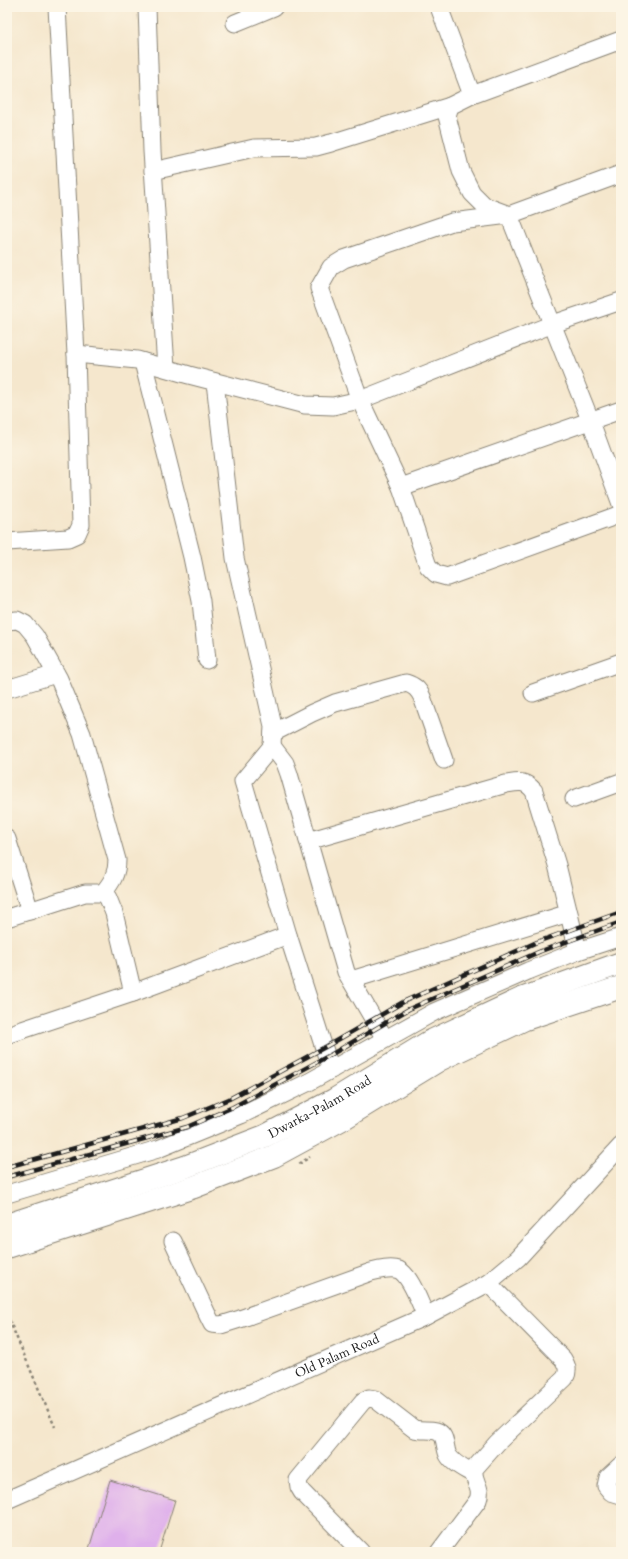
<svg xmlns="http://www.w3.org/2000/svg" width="628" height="1559" viewBox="0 0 628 1559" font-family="Cardo,serif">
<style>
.building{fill:#dfb0eb}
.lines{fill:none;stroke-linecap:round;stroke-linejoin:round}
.minor-casing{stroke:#888274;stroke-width:19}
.major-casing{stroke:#888274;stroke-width:24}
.path{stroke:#888274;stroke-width:2.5;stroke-dasharray:3 3;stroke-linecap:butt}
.minor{stroke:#fff;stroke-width:17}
.major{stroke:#fff;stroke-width:22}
.rail-casing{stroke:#1c1c1c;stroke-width:4.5}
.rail{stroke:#fcf5e5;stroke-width:3;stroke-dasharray:9;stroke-linecap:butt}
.labels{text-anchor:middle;stroke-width:3.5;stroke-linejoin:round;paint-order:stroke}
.street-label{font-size:13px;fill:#1c1c1c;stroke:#fcf5e5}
</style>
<rect width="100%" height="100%" fill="#fcf5e5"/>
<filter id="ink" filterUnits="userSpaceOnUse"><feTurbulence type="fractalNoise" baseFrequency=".025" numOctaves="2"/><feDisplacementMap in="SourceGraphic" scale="8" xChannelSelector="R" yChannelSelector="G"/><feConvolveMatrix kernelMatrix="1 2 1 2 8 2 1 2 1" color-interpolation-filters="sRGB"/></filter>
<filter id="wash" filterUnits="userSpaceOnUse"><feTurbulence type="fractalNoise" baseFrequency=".012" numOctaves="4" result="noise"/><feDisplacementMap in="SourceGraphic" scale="16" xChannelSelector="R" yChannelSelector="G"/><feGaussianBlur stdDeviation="0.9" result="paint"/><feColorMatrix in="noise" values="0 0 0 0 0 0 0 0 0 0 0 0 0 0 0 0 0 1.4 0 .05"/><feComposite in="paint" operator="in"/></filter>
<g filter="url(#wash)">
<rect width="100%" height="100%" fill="#f5e7cd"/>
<g id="blocks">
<!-- building -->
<path class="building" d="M 110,1480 L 175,1500 L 159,1552 L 88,1552 Z"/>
</g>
</g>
<g filter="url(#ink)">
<use href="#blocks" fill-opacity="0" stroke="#888274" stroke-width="1"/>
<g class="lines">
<!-- minor casing -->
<g class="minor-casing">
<g id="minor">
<path d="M 147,7 L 152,151 L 166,368"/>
<path d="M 439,7 L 472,95 L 621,40"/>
<path d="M 235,23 L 274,7"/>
<path d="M 472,95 L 450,106 L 447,116 L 461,171 L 472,193 L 485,206 L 509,215 L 591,422 L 621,504"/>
<path d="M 153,171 L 254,148 L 316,147 L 331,143 L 450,106"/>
<path d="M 621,174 L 509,215 L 452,222 L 344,259 L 331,267 L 319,288 L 360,400 L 401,487 L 428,566 L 436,574 L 447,577 L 621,514"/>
<path d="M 76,354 L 137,360 L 189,375 L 305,405 L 333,406 L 360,400 L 553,324 L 621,301"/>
<path d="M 143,362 L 192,557 L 201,601 L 207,660"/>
<path d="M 215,382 L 235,558 L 273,726 L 272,746 L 243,781 L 288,935 L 331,1070"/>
<path d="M 401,487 L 621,410"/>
<path d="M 7,542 L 68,538 L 77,534 L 81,525 L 76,354 L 57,7"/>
<path d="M 7,621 L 17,620 L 25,624 L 35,636 L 59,679 L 82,734 L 117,860 C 117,874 112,882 103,893"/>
<path d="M 7,689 L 56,674"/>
<path d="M 533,693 L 621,662"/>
<path d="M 273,733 L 312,713 L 335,703 L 406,683 C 415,686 418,689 422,697 L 444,760"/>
<path d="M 272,746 L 285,763 L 289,774 L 346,972 L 385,1039"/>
<path d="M 574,799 L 621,782"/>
<path d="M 7,839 L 30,911"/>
<path d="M 308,841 L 506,784 C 519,782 525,780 534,791 L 557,865 L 578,951"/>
<path d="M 7,918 L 85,893 L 103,893 L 108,898 L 114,913 L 133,993"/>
<path d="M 351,980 L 569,913"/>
<path d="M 7,1035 L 133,993 L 288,935"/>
<path d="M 7,1194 L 158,1149 L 241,1115 L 309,1082 L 434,1012 L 528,971 L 578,951 L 621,937"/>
<path d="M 173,1241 L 208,1316 L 212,1324 L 221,1325 L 240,1319 L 371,1272 C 379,1270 391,1267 399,1270 C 411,1276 420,1304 426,1316"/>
<path d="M 621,1465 L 608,1477 L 606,1486 L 611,1492 L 621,1495"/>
<path id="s1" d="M 7,1500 L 426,1316 L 488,1283 L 518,1258 L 621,1146"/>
<path d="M 361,1552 L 302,1492 L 299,1487 L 298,1480 L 363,1401 L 369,1398 L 375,1399 L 414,1429 C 422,1431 429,1429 436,1431 C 447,1434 444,1447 448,1455 C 453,1464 465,1469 473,1474"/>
<path d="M 439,1552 L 478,1500 C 483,1487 472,1482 474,1469 L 497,1443 L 565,1378 C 569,1370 567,1366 563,1359 L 488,1283"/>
</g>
</g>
<!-- major casing -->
<g class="major-casing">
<g id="major">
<path id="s2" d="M 7,1225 L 185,1167 L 265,1136 L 334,1100 L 429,1042 L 521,999 L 621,963"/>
<path d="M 7,1247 L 194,1187 L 274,1156 L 344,1118 L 439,1060 L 525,1019 L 621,987"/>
</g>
</g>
<!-- path -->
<g class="path">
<path d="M 299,1164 L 310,1157"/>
<path d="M 7,1315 L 55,1427"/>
</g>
<!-- minor -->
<use href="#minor" class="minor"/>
<!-- major -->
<use href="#major" class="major"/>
<!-- rail casing -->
<g class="rail-casing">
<g id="rail">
<path d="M 7,1167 L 183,1118 L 229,1099 L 327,1046 L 405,1001 L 537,942 L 621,912"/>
<path d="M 7,1177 L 187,1127 L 233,1107 L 332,1054 L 409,1009 L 541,951 L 621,922"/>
</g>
</g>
<!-- rail -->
<use href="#rail" class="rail"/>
</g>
</g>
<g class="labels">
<!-- street labels -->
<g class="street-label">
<text dy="5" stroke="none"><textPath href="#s2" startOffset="335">Dwarka-Palam Road</textPath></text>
<text dy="5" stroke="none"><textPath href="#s1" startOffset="360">Old Palam Road</textPath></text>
</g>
</g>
<!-- margin -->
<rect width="628" height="1559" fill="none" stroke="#fcf5e5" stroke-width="24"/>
</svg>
